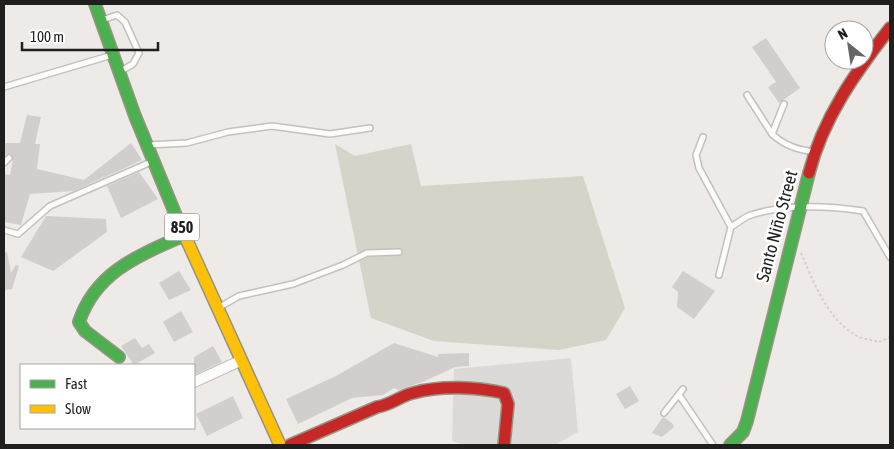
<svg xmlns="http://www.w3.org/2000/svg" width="894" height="449" viewBox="0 0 894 449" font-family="'Asap Condensed',sans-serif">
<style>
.residential{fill:#dcdad9}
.construction{fill:#d6d3c9}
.building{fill:#d2cecd}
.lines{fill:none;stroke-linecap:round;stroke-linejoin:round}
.lane-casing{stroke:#c3c1c0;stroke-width:8}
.street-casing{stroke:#c3c1c0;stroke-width:12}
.fast-casing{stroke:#979580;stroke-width:14}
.slow-casing{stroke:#979580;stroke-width:14}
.jam-casing{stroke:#979580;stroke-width:14}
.path{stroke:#dacbca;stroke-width:2;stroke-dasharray:2.5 2.5;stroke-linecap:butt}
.lane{stroke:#fcfcfb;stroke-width:5}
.street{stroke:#fcfcfb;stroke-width:10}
.fast{stroke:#4caf50;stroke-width:11}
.slow{stroke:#ffc107;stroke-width:11}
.jam{stroke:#c62828;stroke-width:11}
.labels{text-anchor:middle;stroke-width:5;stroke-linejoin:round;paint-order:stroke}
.shield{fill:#fff;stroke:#626262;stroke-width:1}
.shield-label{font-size:16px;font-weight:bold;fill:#1f1f1f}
.street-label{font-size:18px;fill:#1f1f1f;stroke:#fff}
</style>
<rect width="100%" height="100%" fill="#edeae7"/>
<!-- residential -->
<path class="residential" d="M 571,358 L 578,432 L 555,445 L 465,445 L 452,441 L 454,369 Z"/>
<!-- construction -->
<path class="construction" d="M 335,144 L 355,156 L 411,144 L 421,186 L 583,176 L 625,308 L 606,340 L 559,350 L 434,341 L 371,318 Z"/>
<!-- building -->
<g class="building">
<path d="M 766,38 L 800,88 L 779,103 L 768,87 L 776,82 L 752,47 Z"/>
<path d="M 27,115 L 41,117 L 35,144 L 40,144 L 37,169 L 84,180 L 131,143 L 142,160 L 103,178 L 102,175 L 102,178 L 74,191 L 30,194 L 21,225 L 4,222 L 4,174 L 10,175 L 13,159 L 11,154 L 4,155 L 4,143 L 20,143 Z"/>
<path d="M 139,172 L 158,199 L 121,218 L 107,186 Z"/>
<path d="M 46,216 L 106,219 L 107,232 L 53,271 L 21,257 Z"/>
<path d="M 7,252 L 11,273 L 16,265 L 19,266 L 12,289 L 4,290 L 4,253 Z"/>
<path d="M 179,271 L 191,290 L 169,300 L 159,283 Z"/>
<path d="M 683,271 L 715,291 L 694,319 L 677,307 L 678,292 L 672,287 Z"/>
<path d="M 181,311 L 193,332 L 174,342 L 163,322 Z"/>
<path d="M 135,338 L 142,348 L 149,344 L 155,353 L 134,365 L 121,346 Z"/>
<path d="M 394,343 L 438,357 L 438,354 L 469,353 L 469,366 L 455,367 L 425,381 L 399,390 L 394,388 L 383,395 L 352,398 L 298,424 L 286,399 L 336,376 Z"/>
<path d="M 213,346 L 222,362 L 194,375 L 194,365 L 191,365 L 194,364 L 194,357 Z"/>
<path d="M 630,386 L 639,401 L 625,409 L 616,394 Z"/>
<path d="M 233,396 L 243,418 L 207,436 L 196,414 Z"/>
<path d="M 663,417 L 672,423 L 674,427 L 662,437 L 652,433 Z"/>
</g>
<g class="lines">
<!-- lane casing -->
<g class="lane-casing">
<g id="lane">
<path d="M 102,20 L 117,15 L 125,22 L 139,53 L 133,64 L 121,71"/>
<path d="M 4,87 L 112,55"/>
<path d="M 747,95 L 772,134"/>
<path d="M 784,104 L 772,134 C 785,146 798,150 816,152"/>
<path d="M 703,137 L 696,155 L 699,168 L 731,227"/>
<path d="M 148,145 L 187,143 L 228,132 L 272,126 L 330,134 L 370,128"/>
<path d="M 4,163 L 9,158"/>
<path d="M 4,230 L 18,234 L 50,206 L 151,162"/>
<path d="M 719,275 L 731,227 C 738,223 744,217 751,215 C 785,204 829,206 863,211 L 890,257"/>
<path d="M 218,308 L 239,296 L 293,284 L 343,265 L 367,253 L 399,252"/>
<path d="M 679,395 L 713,445"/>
<path d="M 664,413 L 683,389"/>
</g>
</g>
<!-- street casing -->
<g class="street-casing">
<path id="street" d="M 194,382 L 240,361"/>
</g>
<!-- fast casing -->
<g class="fast-casing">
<g id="fast">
<path d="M 95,4 L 135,116 L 179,223"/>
<path d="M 119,357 L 85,331 L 79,322 C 96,271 140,255 185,235"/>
<path d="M 730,445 L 743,432 L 747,421 L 809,173"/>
</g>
</g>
<!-- slow casing -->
<g class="slow-casing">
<path id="slow" d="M 179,223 L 280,445"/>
</g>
<!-- jam casing -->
<g class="jam-casing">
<g id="jam">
<path d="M 809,173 C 823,118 855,73 890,28"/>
<path d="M 290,445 L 377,407 C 391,405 400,396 413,393 C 441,385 477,387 504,393 L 508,404 L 504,445"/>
</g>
</g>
<!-- path -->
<path class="path" d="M 801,253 C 814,283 827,319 857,336 C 863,339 872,340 879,342 L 890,337"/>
<!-- lane -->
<use href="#lane" class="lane"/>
<!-- street -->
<use href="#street" class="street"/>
<!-- fast -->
<use href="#fast" class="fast"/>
<!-- slow -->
<use href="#slow" class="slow"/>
<!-- jam -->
<use href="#jam" class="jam"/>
</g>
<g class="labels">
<!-- shield labels -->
<rect class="shield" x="164.5" y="213.5" width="35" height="27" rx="4"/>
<g class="shield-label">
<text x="182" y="233">850</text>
</g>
<!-- street labels -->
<g class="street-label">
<text transform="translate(777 226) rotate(-75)" y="6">Santo Niño Street</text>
</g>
</g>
<!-- border -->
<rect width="894" height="449" fill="none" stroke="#1f1f1f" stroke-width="10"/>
<!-- legend -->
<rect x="20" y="364" width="175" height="65" fill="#ffffff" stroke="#a5a5a5"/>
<rect x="30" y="380" width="25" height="8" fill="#4caf50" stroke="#a5a5a5"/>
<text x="65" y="389" font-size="15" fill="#1f1f1f">Fast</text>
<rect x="30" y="405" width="25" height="8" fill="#ffc107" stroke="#a5a5a5"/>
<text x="65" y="414" font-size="15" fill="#1f1f1f">Slow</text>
<!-- north arrow -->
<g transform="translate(849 45) rotate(330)"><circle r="24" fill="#ffffff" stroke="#a5a5a5"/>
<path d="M0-4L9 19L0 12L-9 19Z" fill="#676665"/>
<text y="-8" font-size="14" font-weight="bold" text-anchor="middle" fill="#1f1f1f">N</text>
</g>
<!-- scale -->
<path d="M22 42v8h136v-8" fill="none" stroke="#1f1f1f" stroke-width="2.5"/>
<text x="30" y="42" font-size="15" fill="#1f1f1f" stroke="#ffffff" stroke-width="4" paint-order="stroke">100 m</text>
</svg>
